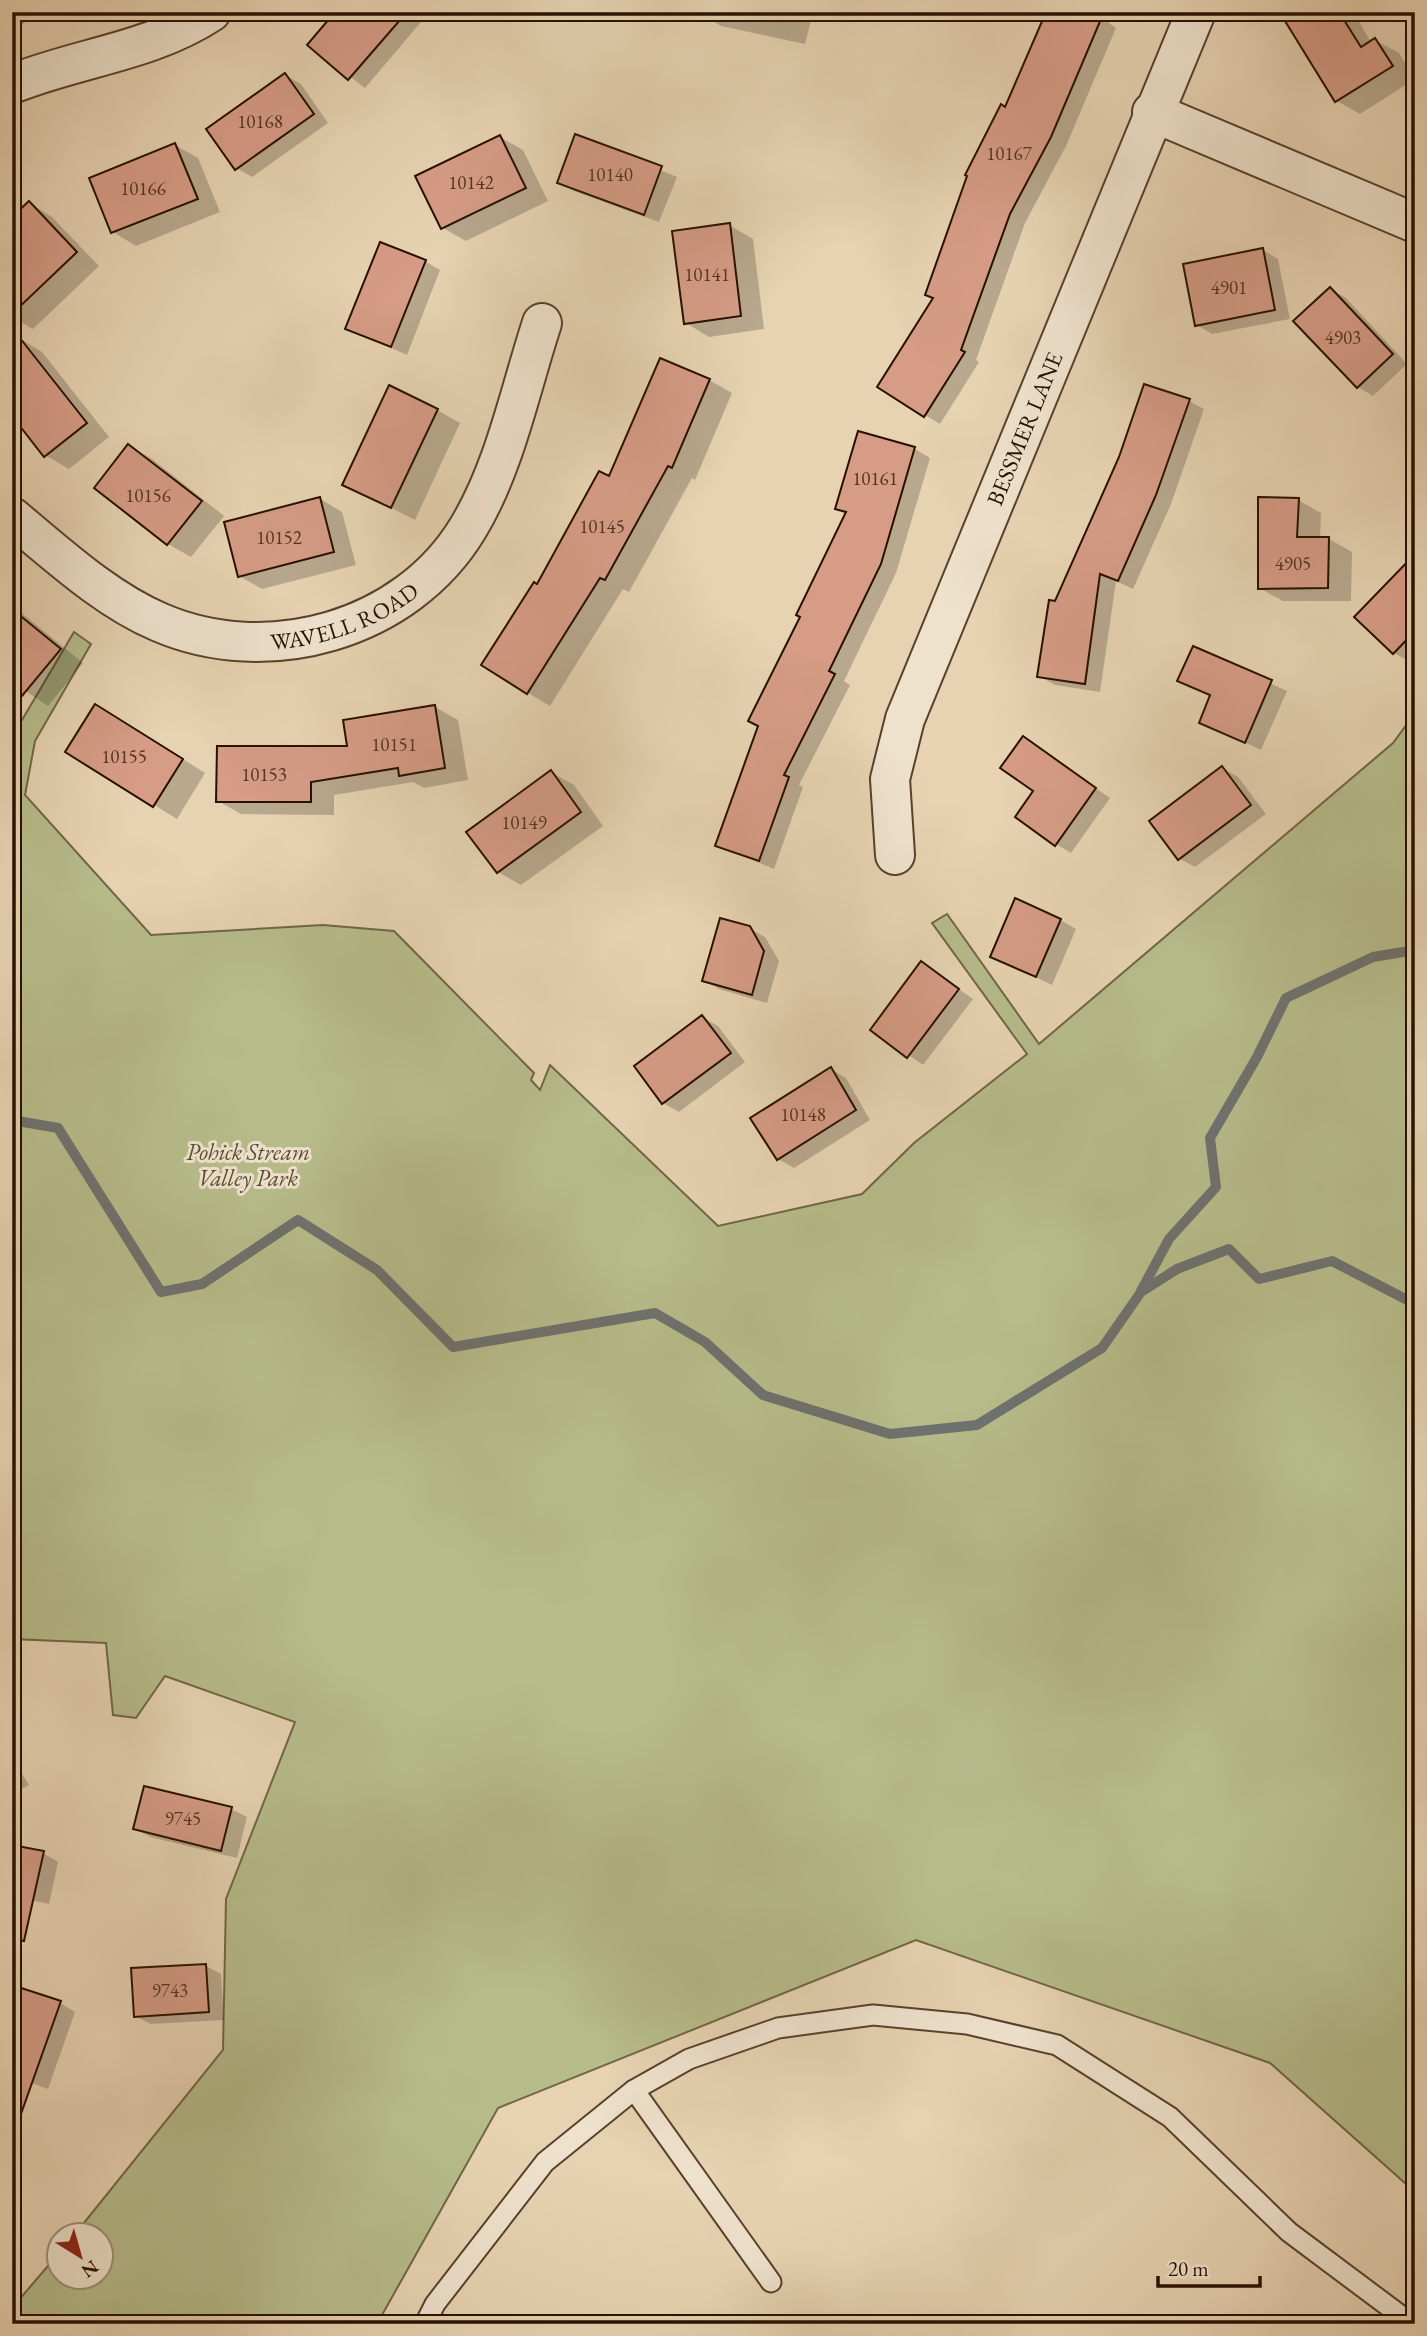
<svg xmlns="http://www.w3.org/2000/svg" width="1427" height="2336" viewBox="0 0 1427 2336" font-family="'EB Garamond',serif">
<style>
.green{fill:#b7bc8b;stroke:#706646;stroke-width:2}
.shadow{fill:#0003}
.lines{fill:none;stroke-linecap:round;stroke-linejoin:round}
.stream{stroke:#6e726f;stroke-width:10}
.building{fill:#d69c86;stroke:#281000;stroke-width:2}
.lane-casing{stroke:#58412c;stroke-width:23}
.street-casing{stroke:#58412c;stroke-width:42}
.lane{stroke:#efe2cd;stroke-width:19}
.street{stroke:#efe2cd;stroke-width:38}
.labels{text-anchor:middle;stroke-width:6;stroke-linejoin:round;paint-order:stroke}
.number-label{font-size:19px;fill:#543322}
.street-label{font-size:23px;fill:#281000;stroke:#efe2cd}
.park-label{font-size:23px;font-style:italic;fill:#5a4c31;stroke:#efe2cd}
</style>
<rect width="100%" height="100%" fill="#e7d3b2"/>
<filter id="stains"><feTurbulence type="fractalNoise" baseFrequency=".00286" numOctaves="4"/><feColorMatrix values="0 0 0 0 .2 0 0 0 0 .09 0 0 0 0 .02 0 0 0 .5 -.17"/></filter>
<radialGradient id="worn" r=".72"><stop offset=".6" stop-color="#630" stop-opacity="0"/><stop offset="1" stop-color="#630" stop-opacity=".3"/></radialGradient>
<!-- green -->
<path class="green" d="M 74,632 L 91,644 L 35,741 L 25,795 L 151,935 L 323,925 L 394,931 L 534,1073 L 531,1080 L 540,1090 L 550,1065 L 718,1226 L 862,1194 L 914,1143 L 1027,1054 L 932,923 L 947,914 L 1039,1044 L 1393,743 L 1415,713 L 1415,2192 L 1270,2063 L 916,1940 L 498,2108 L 377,2324 L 12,2324 L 12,2308 L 59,2253 L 60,2276 L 102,2276 L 102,2234 L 75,2234 L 223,2050 L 226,1899 L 295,1722 L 165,1676 L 136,1718 L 113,1715 L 106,1643 L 12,1639 L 12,726 L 22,720 Z"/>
<!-- shadow -->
<g class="shadow">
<path d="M 12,12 L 37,12 L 15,31 L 12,29 Z"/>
<path d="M 337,12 L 410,12 L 421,22 L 365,88 L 309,45 Z"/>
<path d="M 707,12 L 813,12 L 805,44 L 721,26 L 706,17 Z"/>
<path d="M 1048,12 L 1116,12 L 1109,23 L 1116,28 L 1066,146 L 1025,223 L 976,360 L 979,362 L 940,424 L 925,415 L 935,299 L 1006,109 Z"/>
<path d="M 1303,12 L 1353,12 L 1371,42 L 1375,40 L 1399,53 L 1415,79 L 1360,114 L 1337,101 Z"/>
<path d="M 285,75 L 301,84 L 328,123 L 252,177 L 236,168 Z"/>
<path d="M 576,136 L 677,177 L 659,222 L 574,191 L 559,182 Z"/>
<path d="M 500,137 L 523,150 L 548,201 L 466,241 L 443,228 Z"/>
<path d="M 175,145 L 198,158 L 220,212 L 136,246 L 113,232 Z"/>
<path d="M 29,203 L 52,217 L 99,266 L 33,329 L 12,317 L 12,220 Z"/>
<path d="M 729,225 L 753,239 L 764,329 L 709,337 L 686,323 Z"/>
<path d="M 1263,250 L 1278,259 L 1290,319 L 1212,334 L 1197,325 Z"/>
<path d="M 425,261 L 440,270 L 407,355 L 347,328 Z"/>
<path d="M 1330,289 L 1346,298 L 1407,364 L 1373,396 L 1358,387 Z"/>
<path d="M 19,338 L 42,352 L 109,437 L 69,469 L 45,455 Z"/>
<path d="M 709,380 L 732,393 L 695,480 L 692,478 L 629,592 L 623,589 L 550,706 L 528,693 L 538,586 L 610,479 Z"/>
<path d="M 1189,401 L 1204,409 L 1171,504 L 1133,589 L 1116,581 L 1100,692 L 1055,685 L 1039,676 Z"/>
<path d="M 437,410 L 460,423 L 415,520 L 344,484 Z"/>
<path d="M 860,433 L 915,449 L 930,458 L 896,573 L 844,681 L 850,685 L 799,785 L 803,787 L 774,869 L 717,845 L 802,617 L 847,513 L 838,508 Z"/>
<path d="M 129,446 L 152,459 L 224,516 L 191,557 L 168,544 L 96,488 Z"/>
<path d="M 319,498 L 342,512 L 356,565 L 262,589 L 239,576 Z"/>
<path d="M 1298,500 L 1321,513 L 1320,539 L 1329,539 L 1352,552 L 1351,601 L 1283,601 L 1259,588 Z"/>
<path d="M 1415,577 L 1415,655 L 1409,661 L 1394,653 Z"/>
<path d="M 12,605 L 83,663 L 48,706 L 12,682 Z"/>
<path d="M 1194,648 L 1287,691 L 1261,750 L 1201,722 L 1212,697 L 1180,681 Z"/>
<path d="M 435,707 L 458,720 L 468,780 L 424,788 L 413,782 L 334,795 L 334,815 L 241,814 L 218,801 L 349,748 Z"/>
<path d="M 119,719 L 205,773 L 177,819 L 68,752 Z"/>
<path d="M 1023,738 L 1110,798 L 1071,853 L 1056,844 Z"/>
<path d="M 1222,768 L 1238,777 L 1266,814 L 1195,867 L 1180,859 Z"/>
<path d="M 551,772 L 574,785 L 603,826 L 521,885 L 498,872 Z"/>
<path d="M 1060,920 L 1076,929 L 1052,985 L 992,956 Z"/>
<path d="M 749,928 L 765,937 L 779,961 L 767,1003 L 719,989 L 704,980 Z"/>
<path d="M 922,963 L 973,999 L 923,1065 L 872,1030 Z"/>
<path d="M 702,1017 L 718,1026 L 745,1062 L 679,1112 L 663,1103 Z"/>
<path d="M 831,1069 L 846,1078 L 870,1120 L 794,1168 L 778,1159 Z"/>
<path d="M 12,1758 L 29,1785 L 12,1795 Z"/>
<path d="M 231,1809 L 247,1817 L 237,1858 L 150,1837 L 135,1828 Z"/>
<path d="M 43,1853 L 58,1862 L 49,1904 L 12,1896 Z"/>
<path d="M 206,1966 L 221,1974 L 224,2020 L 151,2024 L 135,2016 Z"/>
<path d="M 60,2003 L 75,2012 L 48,2089 L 12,2076 Z"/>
</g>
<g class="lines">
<!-- stream -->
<g class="stream">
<path d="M 12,1120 L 58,1128 L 161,1292 L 202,1284 L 298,1220 L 377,1270 L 453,1347 L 655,1313 L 705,1342 L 763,1395 L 890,1434 L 977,1425 L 1102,1348 L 1141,1292 L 1177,1269 L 1229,1249 L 1259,1279 L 1332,1261 L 1415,1304"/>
<path d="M 1141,1291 L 1169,1239 L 1216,1187 L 1210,1138 L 1257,1057 L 1286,998 L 1373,957 L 1415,950"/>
</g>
</g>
<!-- building -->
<g class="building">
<path d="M 335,12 L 407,12 L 348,80 L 307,45 Z"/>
<path d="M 1046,12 L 1104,12 L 1051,137 L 1010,214 L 961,350 L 965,352 L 924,417 L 877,387 L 933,298 L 925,295 L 967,176 L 965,175 L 1001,104 L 1005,107 Z"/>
<path d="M 1299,12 L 1339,12 L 1361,47 L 1375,38 L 1393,66 L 1335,102 L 1285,21 Z"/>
<path d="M 285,73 L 314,114 L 235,170 L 206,129 Z"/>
<path d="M 575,134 L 662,166 L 644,215 L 557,183 Z"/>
<path d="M 500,135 L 526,188 L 441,229 L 415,176 Z"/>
<path d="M 175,143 L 198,199 L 111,233 L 89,178 Z"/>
<path d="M 29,201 L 77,252 L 12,314 L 12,217 Z"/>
<path d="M 730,223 L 741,316 L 684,324 L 672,231 Z"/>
<path d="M 380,242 L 426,260 L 391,347 L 345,329 Z"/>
<path d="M 1263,248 L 1275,310 L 1195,326 L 1183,264 Z"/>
<path d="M 1330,287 L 1393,354 L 1357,388 L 1293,321 Z"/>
<path d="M 12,328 L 87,423 L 44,457 L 12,416 Z"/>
<path d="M 660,358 L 710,379 L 672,468 L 668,466 L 605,580 L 600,578 L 527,694 L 481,665 L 534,582 L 537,584 L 599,471 L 609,476 Z"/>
<path d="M 1144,384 L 1190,399 L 1156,495 L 1118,581 L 1100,574 L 1085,684 L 1037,677 L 1049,600 L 1055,601 L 1119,457 Z"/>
<path d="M 389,385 L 438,409 L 391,508 L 342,485 Z"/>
<path d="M 858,431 L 915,447 L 881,564 L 829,671 L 835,674 L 784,775 L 789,777 L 759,861 L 715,846 L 758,726 L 748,721 L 800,617 L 796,615 L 846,512 L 835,509 Z"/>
<path d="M 128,444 L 202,501 L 167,545 L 94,488 Z"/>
<path d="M 320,497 L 334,552 L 238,577 L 224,522 Z"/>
<path d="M 1258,497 L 1299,498 L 1297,537 L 1329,537 L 1328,588 L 1258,589 Z"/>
<path d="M 1415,554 L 1415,631 L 1393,654 L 1354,617 Z"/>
<path d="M 12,609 L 61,649 L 12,708 Z"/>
<path d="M 1193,646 L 1272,680 L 1245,743 L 1199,723 L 1210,695 L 1177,681 Z"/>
<path d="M 95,704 L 183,759 L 153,807 L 65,752 Z"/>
<path d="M 435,705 L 445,768 L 399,776 L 398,768 L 311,782 L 311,802 L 216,802 L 217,746 L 347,746 L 343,720 Z"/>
<path d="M 1023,736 L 1096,788 L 1055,846 L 1015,817 L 1033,791 L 1000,768 Z"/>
<path d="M 1222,766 L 1251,805 L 1178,860 L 1149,821 Z"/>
<path d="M 551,770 L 581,812 L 497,873 L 466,832 Z"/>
<path d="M 1015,898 L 1061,919 L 1036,977 L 990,957 Z"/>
<path d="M 720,918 L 750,926 L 764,951 L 752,995 L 702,981 Z"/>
<path d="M 921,961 L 959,989 L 907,1058 L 870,1030 Z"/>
<path d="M 702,1015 L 731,1053 L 662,1104 L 634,1066 Z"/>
<path d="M 831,1067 L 856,1110 L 777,1160 L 750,1118 Z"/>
<path d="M 144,1786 L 232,1807 L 221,1851 L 133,1829 Z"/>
<path d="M 12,1845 L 44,1851 L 24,1941 L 12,1939 Z"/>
<path d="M 206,1964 L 209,2012 L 134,2017 L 131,1968 Z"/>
<path d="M 12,1985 L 61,2001 L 16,2128 L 12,2127 Z"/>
</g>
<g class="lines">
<!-- lane casing -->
<g class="lane-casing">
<g id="lane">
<path d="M 634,2090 L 771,2282"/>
<path d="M 425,2324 L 435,2304 L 545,2162 L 634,2090 L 689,2059 L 778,2028 L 873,2015 L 967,2024 L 1057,2045 L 1170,2117 L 1289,2232 L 1412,2324"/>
</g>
</g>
<!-- street casing -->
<g class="street-casing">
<g id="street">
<path d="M 12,84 C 79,57 150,52 211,12"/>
<path d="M 1152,112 L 1415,223"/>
<path id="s1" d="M 12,517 C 57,554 105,599 159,622 C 267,669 406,631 468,528 C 505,467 520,390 542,323"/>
<path id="s2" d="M 895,855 L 890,779 L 905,719 L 1196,12"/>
</g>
</g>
<!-- lane -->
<use href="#lane" class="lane"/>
<!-- street -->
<use href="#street" class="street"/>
</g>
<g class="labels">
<!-- number labels -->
<g class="number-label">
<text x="260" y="128">10168</text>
<text x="1009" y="160">10167</text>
<text x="610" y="181">10140</text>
<text x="471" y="189">10142</text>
<text x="143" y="195">10166</text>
<text x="707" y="281">10141</text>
<text x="1229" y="294">4901</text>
<text x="1343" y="344">4903</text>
<text x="875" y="485">10161</text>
<text x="148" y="502">10156</text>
<text x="602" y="533">10145</text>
<text x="279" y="544">10152</text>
<text x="1293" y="570">4905</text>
<text x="394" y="751">10151</text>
<text x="124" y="763">10155</text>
<text x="264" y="781">10153</text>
<text x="524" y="829">10149</text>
<text x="803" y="1121">10148</text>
<text x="183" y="1825">9745</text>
<text x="170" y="1997">9743</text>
</g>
<!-- street labels -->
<g class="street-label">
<text dy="8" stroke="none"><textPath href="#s2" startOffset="452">BESSMER LANE</textPath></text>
<text dy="8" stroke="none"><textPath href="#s1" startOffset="374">WAVELL ROAD</textPath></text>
</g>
<!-- park labels -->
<g class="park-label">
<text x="248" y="1160">Pohick Stream<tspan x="248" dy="26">Valley Park</tspan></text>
</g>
</g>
<!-- margin -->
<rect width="1427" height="2336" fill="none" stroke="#e7d3b2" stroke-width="42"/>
<rect x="14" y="14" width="1399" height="2308" fill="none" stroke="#281000" stroke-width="3.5"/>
<rect x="21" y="21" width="1385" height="2294" fill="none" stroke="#281000" stroke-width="2"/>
<!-- north arrow -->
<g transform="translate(80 2256) rotate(143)"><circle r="33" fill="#efe2cd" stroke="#9f8e7b" stroke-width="2"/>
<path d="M0-5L12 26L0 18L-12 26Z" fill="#8f2418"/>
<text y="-10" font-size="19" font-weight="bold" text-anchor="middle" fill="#281000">N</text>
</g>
<!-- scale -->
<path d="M1158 2276v10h102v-10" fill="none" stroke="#281000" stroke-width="3.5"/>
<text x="1168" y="2276" font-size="21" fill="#281000" stroke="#efe2cd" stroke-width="5" paint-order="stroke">20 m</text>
<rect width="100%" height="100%" filter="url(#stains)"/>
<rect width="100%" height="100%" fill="url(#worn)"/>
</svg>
